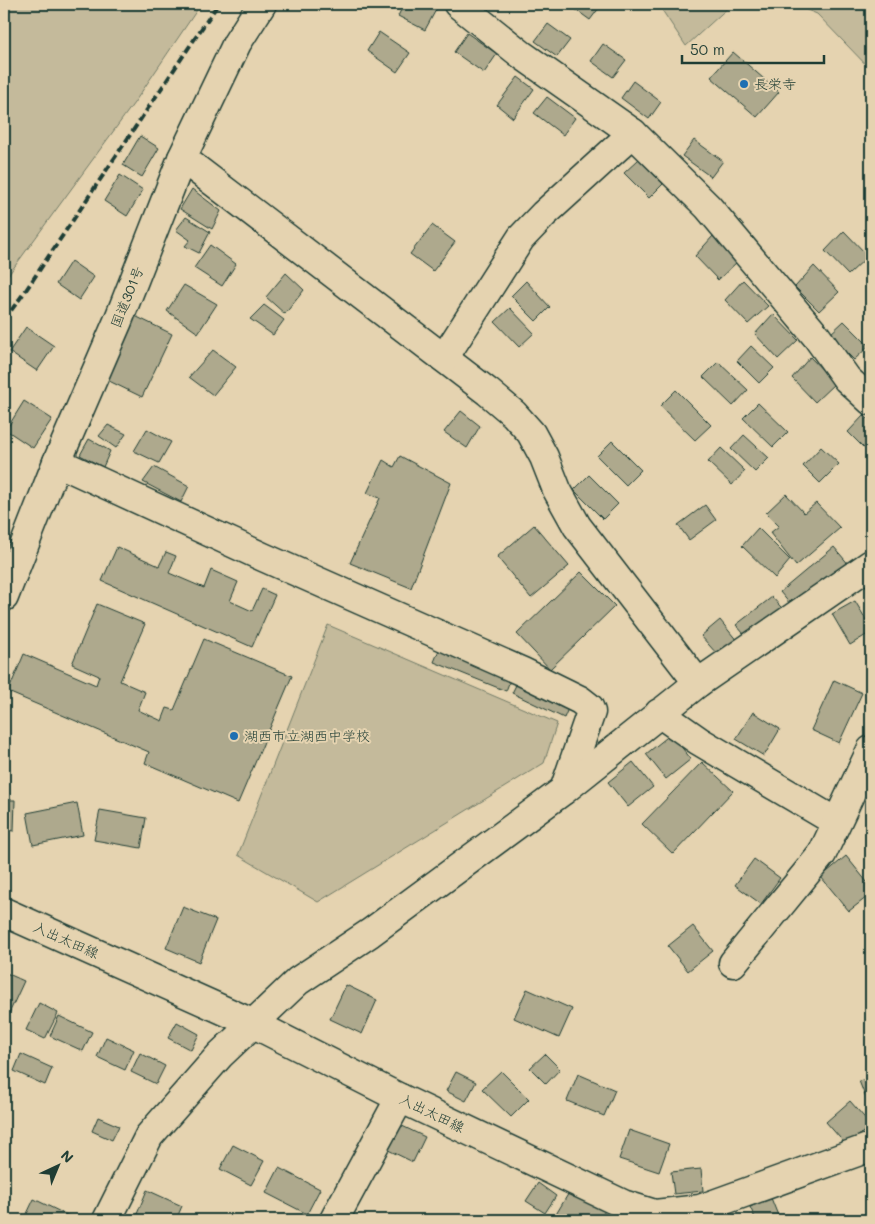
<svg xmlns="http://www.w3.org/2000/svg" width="875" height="1224" viewBox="0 0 875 1224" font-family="Mali,'Klee One',sans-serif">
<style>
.green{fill:#c4ba9b;stroke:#727c68}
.building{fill:#aea98d;stroke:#1f3d34}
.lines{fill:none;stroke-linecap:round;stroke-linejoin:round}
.minor-casing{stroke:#1f3d34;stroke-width:31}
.major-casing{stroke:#1f3d34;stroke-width:31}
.highway-casing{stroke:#1f3d34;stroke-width:31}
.minor{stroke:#e5d3b0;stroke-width:28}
.major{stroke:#e5d3b0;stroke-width:28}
.highway{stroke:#e5d3b0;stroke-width:28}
.rail{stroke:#1f3d34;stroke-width:4;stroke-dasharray:8 4;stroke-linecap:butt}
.poi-dot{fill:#1f6fb2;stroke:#e5d3b0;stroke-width:2}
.labels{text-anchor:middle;stroke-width:4;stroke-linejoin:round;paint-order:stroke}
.poi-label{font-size:14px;fill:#1f3d34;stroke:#e5d3b0;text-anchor:start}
.street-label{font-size:14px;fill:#1f3d34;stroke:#e5d3b0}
</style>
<rect width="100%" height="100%" fill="#e5d3b0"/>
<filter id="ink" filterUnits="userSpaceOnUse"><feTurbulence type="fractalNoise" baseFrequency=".02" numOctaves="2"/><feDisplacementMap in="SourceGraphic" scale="10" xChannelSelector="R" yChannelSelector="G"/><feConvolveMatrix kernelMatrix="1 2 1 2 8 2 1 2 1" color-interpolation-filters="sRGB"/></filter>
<g filter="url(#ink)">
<!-- green -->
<g class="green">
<path d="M 4,4 L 201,4 L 134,103 L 4,281 Z"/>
<path d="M 658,4 L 732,4 L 686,46 Z"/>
<path d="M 792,4 L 871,4 L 871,70 L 817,14 Z"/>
<path d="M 328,625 L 557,723 L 544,763 L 318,902 L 238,855 Z"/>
</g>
<!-- building -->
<g class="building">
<path d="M 404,4 L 429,4 L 437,8 L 425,30 L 398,16 Z"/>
<path d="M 568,4 L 602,4 L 590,20 Z"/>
<path d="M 548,24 L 570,40 L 557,57 L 535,41 Z"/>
<path d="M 379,32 L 410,53 L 397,72 L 367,51 Z"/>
<path d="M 467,33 L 497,54 L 484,73 L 454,52 Z"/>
<path d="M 603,44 L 626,60 L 613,77 L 591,61 Z"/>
<path d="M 733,52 L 779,92 L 757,117 L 711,77 Z"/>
<path d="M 518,77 L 534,89 L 513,118 L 497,105 Z"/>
<path d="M 633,81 L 661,102 L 649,119 L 621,98 Z"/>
<path d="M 547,97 L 575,118 L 563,135 L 534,113 Z"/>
<path d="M 140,136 L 159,148 L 142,177 L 123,165 Z"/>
<path d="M 694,140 L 723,161 L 711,177 L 682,156 Z"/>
<path d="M 639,159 L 663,184 L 649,198 L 624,173 Z"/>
<path d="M 120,175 L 143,190 L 127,216 L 104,201 Z"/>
<path d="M 192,189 L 221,211 L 212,229 L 180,209 Z"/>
<path d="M 186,217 L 210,232 L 199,253 L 185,246 L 190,240 L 176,230 Z"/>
<path d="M 432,225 L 455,242 L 433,271 L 410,254 Z"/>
<path d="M 844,231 L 868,256 L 848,275 L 825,251 Z"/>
<path d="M 713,236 L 738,261 L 718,280 L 695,256 Z"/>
<path d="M 210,245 L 236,264 L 222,286 L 194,268 Z"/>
<path d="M 71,261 L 94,277 L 79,300 L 56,284 Z"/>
<path d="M 814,266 L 839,292 L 819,311 L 795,287 Z"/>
<path d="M 286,273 L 304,290 L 285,314 L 266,297 Z"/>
<path d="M 743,280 L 768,306 L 748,324 L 725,300 Z"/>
<path d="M 526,281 L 550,307 L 536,321 L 511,296 Z"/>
<path d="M 184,285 L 217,304 L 198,333 L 167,311 Z"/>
<path d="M 264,305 L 284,320 L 273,335 L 250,319 Z"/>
<path d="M 510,308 L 534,333 L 519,347 L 495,322 Z"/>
<path d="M 773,314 L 798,340 L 778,359 L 755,334 Z"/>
<path d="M 133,315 L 172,334 L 142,397 L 107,380 Z"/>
<path d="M 844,321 L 869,346 L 854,360 L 829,335 Z"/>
<path d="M 26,327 L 54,346 L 37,371 L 9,352 Z"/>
<path d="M 751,346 L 774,368 L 759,383 L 737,361 Z"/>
<path d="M 213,350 L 236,367 L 213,395 L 189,377 Z"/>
<path d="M 810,357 L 835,383 L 815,402 L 792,378 Z"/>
<path d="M 718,362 L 748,390 L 733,406 L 703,377 Z"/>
<path d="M 871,365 L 871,377 L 866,371 Z"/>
<path d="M 676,390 L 711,425 L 695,440 L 660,406 Z"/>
<path d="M 24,401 L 52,419 L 33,448 L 6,430 Z"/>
<path d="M 758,403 L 788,432 L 773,447 L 743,418 Z"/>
<path d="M 461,411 L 480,426 L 467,448 L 444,432 Z"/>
<path d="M 864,415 L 871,422 L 871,455 L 848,432 Z"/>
<path d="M 108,425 L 126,434 L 116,448 L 99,436 Z"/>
<path d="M 147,429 L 171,442 L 159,463 L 134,451 Z"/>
<path d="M 744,435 L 769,458 L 755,472 L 731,449 Z"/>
<path d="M 89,439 L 110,451 L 103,467 L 80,455 Z"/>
<path d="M 612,441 L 641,470 L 626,485 L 597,456 Z"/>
<path d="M 821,447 L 839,464 L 820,483 L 803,466 Z"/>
<path d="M 721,448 L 745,471 L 732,485 L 708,462 Z"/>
<path d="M 400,456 L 451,483 L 411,588 L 350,563 L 380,498 L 367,493 L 383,460 L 394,467 Z"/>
<path d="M 154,467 L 189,486 L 181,502 L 143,482 Z"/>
<path d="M 589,475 L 618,504 L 603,519 L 574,490 Z"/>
<path d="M 786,494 L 804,513 L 816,503 L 840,528 L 796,566 L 770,533 L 779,526 L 766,513 Z"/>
<path d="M 705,505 L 716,520 L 689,540 L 678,525 Z"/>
<path d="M 534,525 L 569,566 L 531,598 L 497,557 Z"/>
<path d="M 758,528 L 790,560 L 775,578 L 742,546 Z"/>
<path d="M 117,547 L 159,566 L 166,552 L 176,556 L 169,573 L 204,588 L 211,570 L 238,582 L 230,601 L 252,611 L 262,589 L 275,595 L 252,647 L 102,581 Z"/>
<path d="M 834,547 L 850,566 L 796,611 L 780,592 Z"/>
<path d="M 581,572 L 615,606 L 550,669 L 517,634 Z"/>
<path d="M 772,597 L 788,615 L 752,643 L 736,625 Z"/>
<path d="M 855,601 L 871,628 L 871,632 L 850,645 L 832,614 Z"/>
<path d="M 97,604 L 145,624 L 120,681 L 145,692 L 138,710 L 162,721 L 167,708 L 174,710 L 204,639 L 292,676 L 238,803 L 145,763 L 149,752 L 8,692 L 24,654 L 96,685 L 99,676 L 72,664 Z"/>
<path d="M 720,620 L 742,647 L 724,662 L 701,636 Z"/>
<path d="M 441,645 L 512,675 L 506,691 L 434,662 Z"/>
<path d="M 519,679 L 570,704 L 564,718 L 512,693 Z"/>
<path d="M 834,680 L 862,693 L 839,743 L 811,730 Z"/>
<path d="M 753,712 L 780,729 L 764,756 L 736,739 Z"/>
<path d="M 671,734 L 691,759 L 666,779 L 646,754 Z"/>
<path d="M 633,762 L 653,787 L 628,807 L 608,782 Z"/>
<path d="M 702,762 L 733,791 L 673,854 L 642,824 Z"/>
<path d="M 4,800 L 15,800 L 14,831 L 4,830 Z"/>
<path d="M 77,803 L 83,835 L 33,845 L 27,813 Z"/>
<path d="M 100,810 L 146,818 L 141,848 L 94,840 Z"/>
<path d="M 846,856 L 871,887 L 871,894 L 849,911 L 821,877 Z"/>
<path d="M 754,859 L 780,878 L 761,904 L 735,885 Z"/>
<path d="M 183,907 L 216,920 L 199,962 L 166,948 Z"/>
<path d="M 693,926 L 713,951 L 688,971 L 668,946 Z"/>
<path d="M 4,972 L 24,981 L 6,1020 L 4,1019 Z"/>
<path d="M 346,985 L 377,1000 L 362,1034 L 330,1019 Z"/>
<path d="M 527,989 L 572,1009 L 559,1038 L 514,1018 Z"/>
<path d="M 39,1003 L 58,1013 L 45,1039 L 26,1030 Z"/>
<path d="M 59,1016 L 92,1032 L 83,1051 L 50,1036 Z"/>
<path d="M 177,1022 L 199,1034 L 191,1050 L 168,1038 Z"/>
<path d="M 106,1037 L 134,1050 L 125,1070 L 97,1057 Z"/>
<path d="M 140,1053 L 165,1066 L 156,1084 L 131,1072 Z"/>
<path d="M 21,1054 L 52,1068 L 45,1085 L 14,1071 Z"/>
<path d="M 545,1054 L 560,1069 L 546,1084 L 530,1068 Z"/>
<path d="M 501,1071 L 529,1099 L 511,1117 L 482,1089 Z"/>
<path d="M 456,1072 L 476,1082 L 466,1101 L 446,1091 Z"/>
<path d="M 578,1074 L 615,1090 L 604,1116 L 567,1101 Z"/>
<path d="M 871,1077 L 871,1111 L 859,1081 Z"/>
<path d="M 850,1101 L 871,1125 L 847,1146 L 826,1122 Z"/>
<path d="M 98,1117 L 119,1126 L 112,1140 L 92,1131 Z"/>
<path d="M 396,1123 L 425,1137 L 413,1162 L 384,1148 Z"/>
<path d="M 629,1130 L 669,1144 L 659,1172 L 619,1159 Z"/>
<path d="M 233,1145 L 264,1161 L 251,1185 L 220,1169 Z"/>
<path d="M 279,1168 L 320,1189 L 307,1214 L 266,1193 Z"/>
<path d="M 701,1169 L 703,1191 L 674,1194 L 671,1172 Z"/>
<path d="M 538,1183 L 556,1196 L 545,1213 L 526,1201 Z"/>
<path d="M 147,1190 L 182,1206 L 176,1220 L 152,1220 L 137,1214 Z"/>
<path d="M 570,1191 L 605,1211 L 599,1220 L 562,1220 L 555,1216 Z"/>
<path d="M 771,1198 L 779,1218 L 773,1220 L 756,1220 L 750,1207 Z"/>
<path d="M 34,1199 L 71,1217 L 69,1220 L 24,1220 Z"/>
</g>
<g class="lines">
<!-- minor casing -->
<g class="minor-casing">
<g id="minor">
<path d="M 458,4 L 522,55 L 633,133 L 708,207 L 817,337 L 847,379 L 871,401"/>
<path d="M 182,158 L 488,392 L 514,414 L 531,433 L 544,457 L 557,490 L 577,526 L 698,683"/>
<path d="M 444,358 L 521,238 L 544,214 L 633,133"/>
<path d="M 57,462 L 263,557 L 523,672 L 580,700 L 589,707 L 591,712 L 564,790"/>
<path d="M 659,713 L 699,741 L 836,822"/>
<path d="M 733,963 L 822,854 L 871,750"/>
<path d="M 107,1220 L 149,1136 L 220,1055 L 298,981 L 370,933 L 564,790 L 698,683 L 871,564"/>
<path d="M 334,1220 L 400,1098"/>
</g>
</g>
<!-- major casing -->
<g class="major-casing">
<path id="major" d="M 4,912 L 252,1023 L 400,1098 L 623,1204 L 655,1214 L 700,1209 L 871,1147"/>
</g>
<!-- highway casing -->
<g class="highway-casing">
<path id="highway" d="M 4,597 L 57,462 L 118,321 L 182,158 L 237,43 L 262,4"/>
</g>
<!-- minor -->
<use href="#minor" class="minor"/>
<!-- major -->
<use href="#major" class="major"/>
<!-- highway -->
<use href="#highway" class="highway"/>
<!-- rail -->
<path class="rail" d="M 4,320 L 24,293 L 218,4"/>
</g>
</g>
<!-- markers -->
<g class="poi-dot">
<circle cx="744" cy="84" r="5"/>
<circle cx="234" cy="736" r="5"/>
</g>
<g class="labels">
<!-- poi labels -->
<g class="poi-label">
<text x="754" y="89">長栄寺</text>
<text x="244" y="741">湖西市立湖西中学校</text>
</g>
<!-- street labels -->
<g class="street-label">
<text transform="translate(127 297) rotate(-68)" y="5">国道301号</text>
<text transform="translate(66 940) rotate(24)" y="5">入出太田線</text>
<text transform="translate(432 1113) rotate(26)" y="5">入出太田線</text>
</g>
</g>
<!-- margin -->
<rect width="875" height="1224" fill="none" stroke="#e5d3b0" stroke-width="20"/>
<rect x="10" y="10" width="855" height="1204" fill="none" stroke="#1f3d34" stroke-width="2" filter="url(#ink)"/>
<!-- north arrow -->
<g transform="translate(58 1166) rotate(44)" stroke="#e5d3b0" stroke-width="4" paint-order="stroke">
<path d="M0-4L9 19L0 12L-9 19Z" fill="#1f3d34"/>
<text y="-8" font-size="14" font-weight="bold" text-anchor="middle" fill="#1f3d34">N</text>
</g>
<!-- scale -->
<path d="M682 55v8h142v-8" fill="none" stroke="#1f3d34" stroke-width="2.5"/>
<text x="690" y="55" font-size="15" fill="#1f3d34" stroke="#e5d3b0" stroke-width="4" paint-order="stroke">50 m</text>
</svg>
